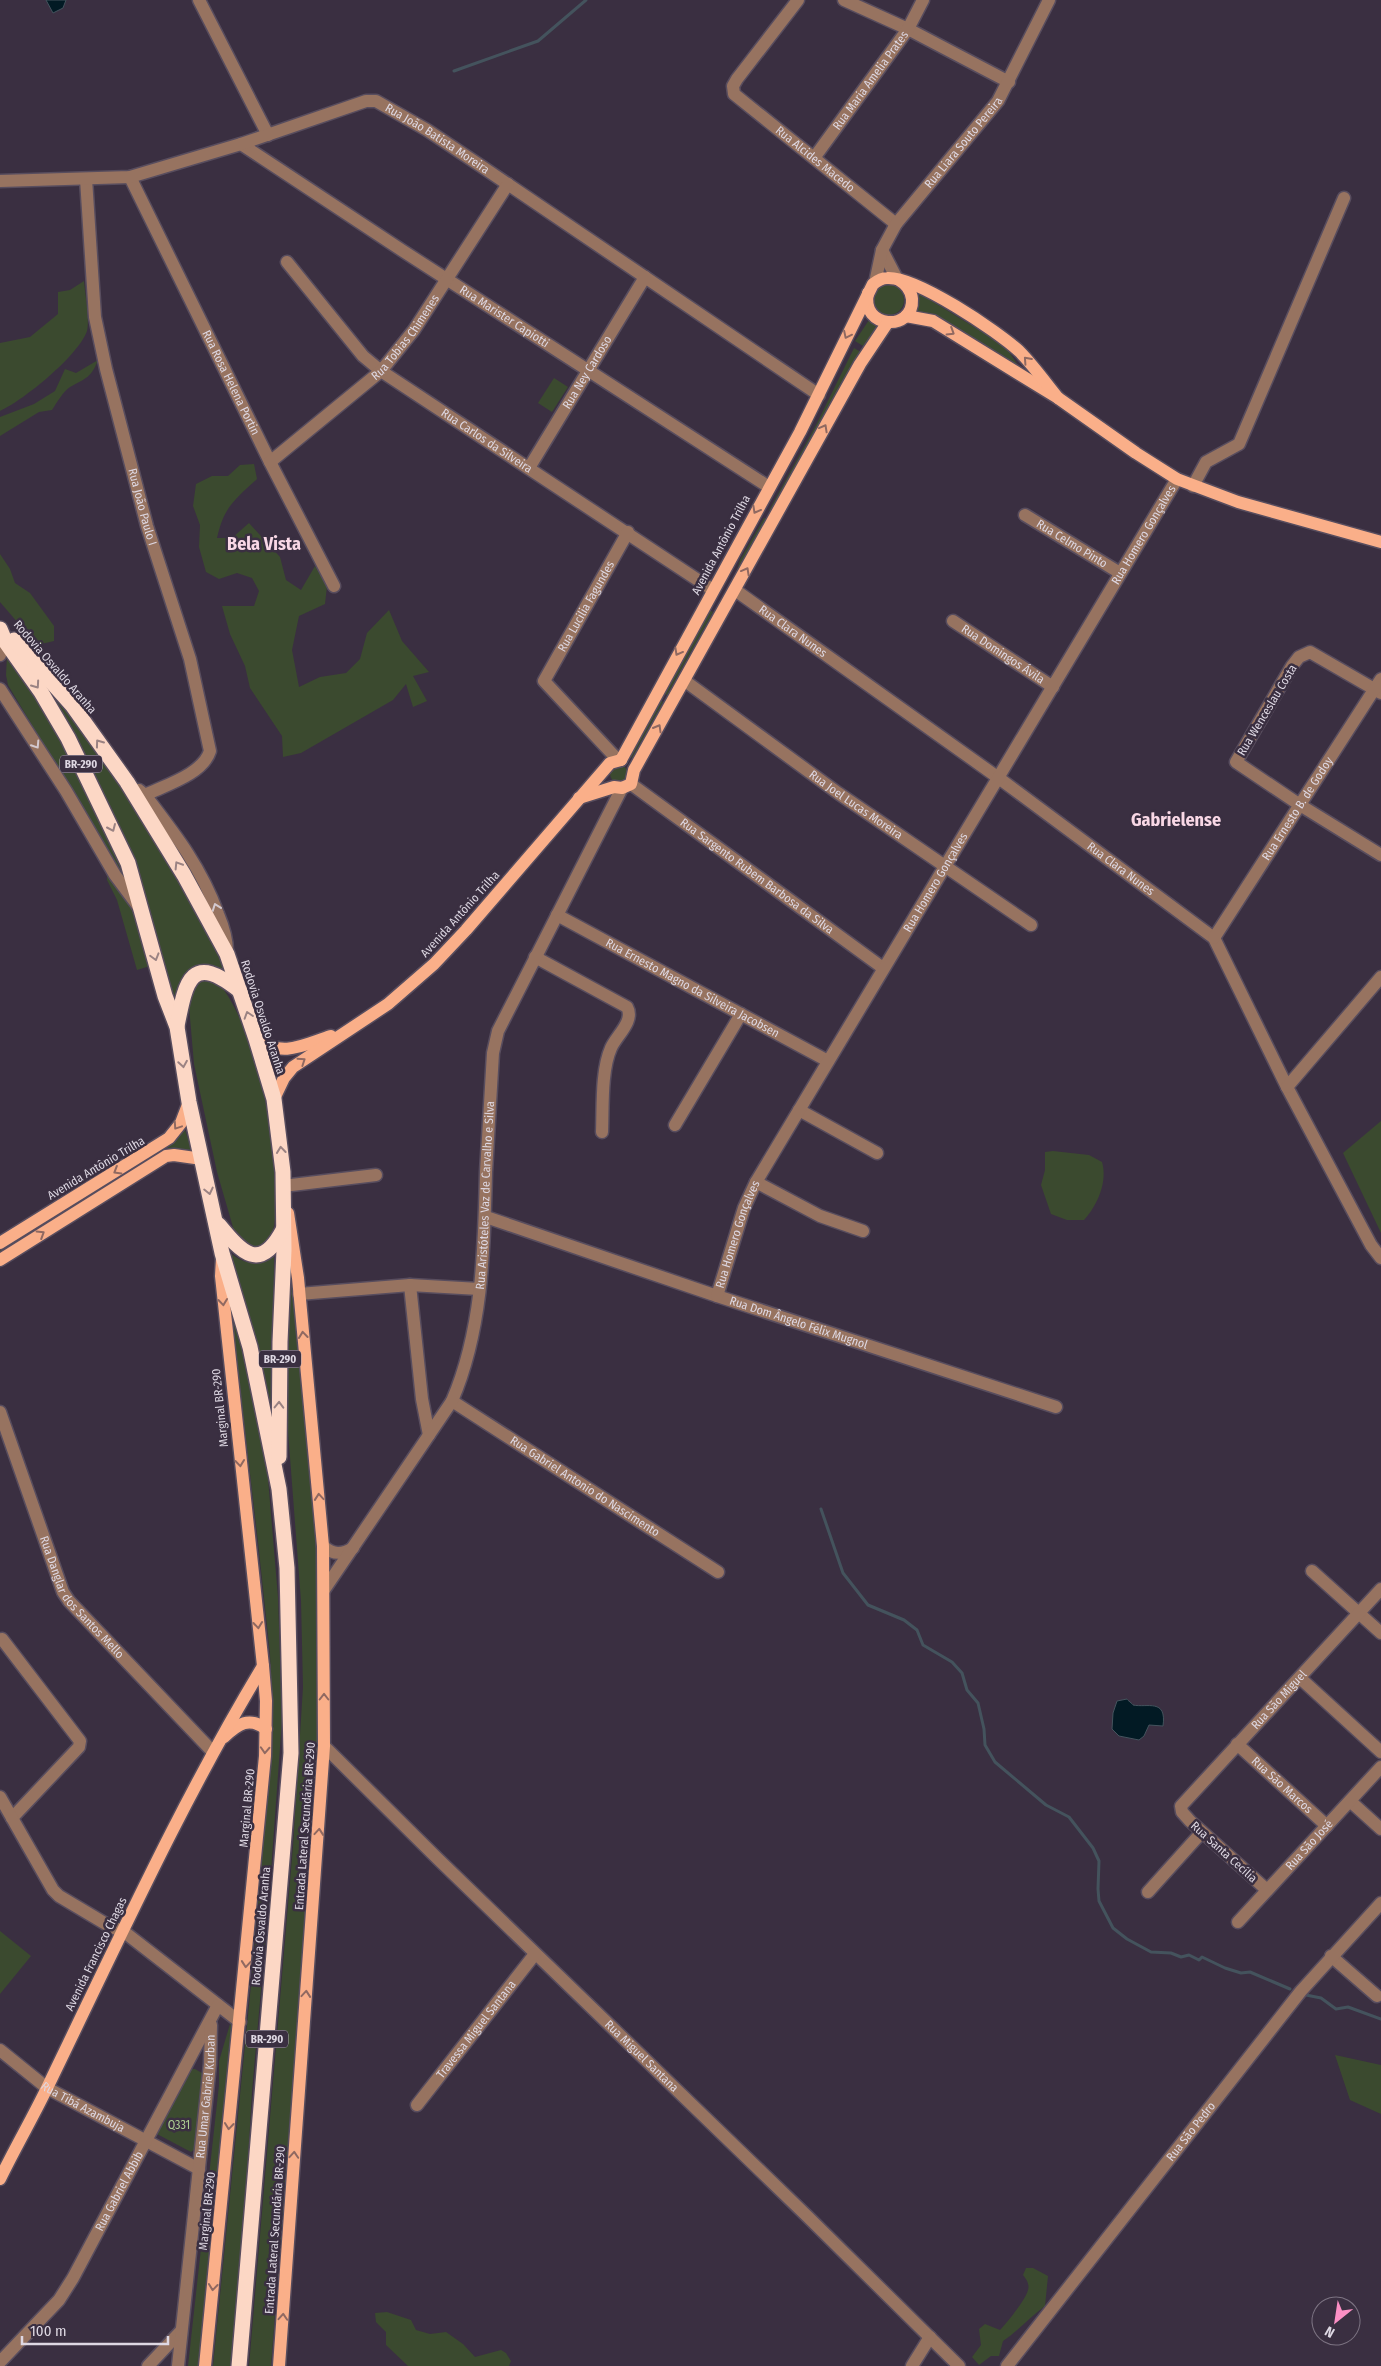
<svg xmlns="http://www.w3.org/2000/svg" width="1381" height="2366" viewBox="0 0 1381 2366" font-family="'Fira Sans Condensed',sans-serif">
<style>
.green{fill:#3b4a2f}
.water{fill:#021a24;stroke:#44535d}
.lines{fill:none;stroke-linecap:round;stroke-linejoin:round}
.stream{stroke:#44535d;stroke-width:3}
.minor-casing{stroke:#584d5e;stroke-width:15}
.major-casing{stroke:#584d5e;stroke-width:15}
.highway-casing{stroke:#584d5e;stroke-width:18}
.minor{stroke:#977360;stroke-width:12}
.major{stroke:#faaf89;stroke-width:12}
.highway{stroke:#fcd7c5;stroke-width:15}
.oneway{stroke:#906961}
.oneway2{stroke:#9b8383}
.oneway3{stroke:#d3c9cf}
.labels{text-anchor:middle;stroke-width:5;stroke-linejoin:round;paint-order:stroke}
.shield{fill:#3a2f41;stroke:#ada5b2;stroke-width:1}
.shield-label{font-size:11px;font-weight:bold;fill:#ded8e3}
.street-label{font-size:12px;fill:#ded8e3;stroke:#3a2f41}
.park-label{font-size:12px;fill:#adcf92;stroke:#3a2f41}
.district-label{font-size:18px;font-weight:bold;fill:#f9d8e6;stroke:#3a2f41}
</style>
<rect width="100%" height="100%" fill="#3a2f41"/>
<!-- green -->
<g class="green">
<path d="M 84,281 C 85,293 90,321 87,331 C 78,356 24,400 0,411 L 0,343 L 30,337 L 58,314 L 58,292 L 70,290 Z"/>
<circle cx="889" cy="300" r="15"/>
<path d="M 914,290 L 1005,346 L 1022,371 L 939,318 L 915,311 Z"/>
<path d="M 869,320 L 879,325 L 863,346 L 855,341 Z"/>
<path d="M 854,348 L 861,352 L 770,511 L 769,510 L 817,423 Z"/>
<path d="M 98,360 C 91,378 86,378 70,387 C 63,392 57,402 52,410 L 39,412 L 0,436 L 0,417 L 34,404 L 55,391 L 65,369 L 76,373 Z"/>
<path d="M 554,378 L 568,387 L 552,412 L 538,403 Z"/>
<path d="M 254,464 L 257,479 C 234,500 224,507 217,538 L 232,538 L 249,523 L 280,557 L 286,580 L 301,590 L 315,566 L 327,586 L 325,604 L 299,616 L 292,650 L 299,687 L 320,677 L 346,673 L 360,659 L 367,633 L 389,610 L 402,641 L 429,672 L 413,676 L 427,701 L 413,707 L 406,684 L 393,700 L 301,753 L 283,757 L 282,736 L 250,688 L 245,666 L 230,634 L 222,606 L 254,606 L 259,591 L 252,578 L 237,573 L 219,579 L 206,572 L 199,547 L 200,525 L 193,506 L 196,484 L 212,476 L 228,476 L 240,465 Z"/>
<path d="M 764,518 L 768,519 L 734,580 L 740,560 Z"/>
<path d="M 0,554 L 10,569 L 15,583 L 30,593 L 54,626 L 54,641 L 37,645 L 0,602 Z"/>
<path d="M 709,610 L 713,612 L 667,695 L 663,693 Z"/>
<path d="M 7,656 L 48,712 L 104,818 L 132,892 L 8,685 L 6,675 Z"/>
<path d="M 44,681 C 87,725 120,780 151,833 C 179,879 204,921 226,970 L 205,965 L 198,967 L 175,1012 L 141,886 Z"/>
<path d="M 660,700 L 663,702 L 632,758 L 629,756 Z"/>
<circle cx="619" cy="774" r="9"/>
<path d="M 107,872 L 132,909 L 150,966 L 137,970 L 117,900 L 107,880 Z"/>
<path d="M 200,980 L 216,980 C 258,1025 284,1165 274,1226 C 273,1233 269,1240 265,1247 L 254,1250 L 235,1234 L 217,1172 L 194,1064 L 188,995 Z"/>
<path d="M 1381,1121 L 1381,1233 L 1343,1153 Z"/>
<path d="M 185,1130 L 192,1150 L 165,1148 Z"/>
<path d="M 1053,1151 L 1089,1155 L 1102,1162 C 1108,1182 1097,1206 1084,1220 L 1067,1220 L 1051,1214 L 1041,1185 L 1045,1170 L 1045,1152 Z"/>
<path d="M 153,1156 L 155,1159 L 0,1254 L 0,1250 Z"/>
<path d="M 289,1249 L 321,1583 L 320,1732 L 271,2366 L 249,2366 L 293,1846 L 303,1687 L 301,1601 L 285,1392 Z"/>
<path d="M 274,1251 L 273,1422 L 229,1252 C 246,1266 259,1266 274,1251 Z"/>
<path d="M 225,1283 L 235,1315 L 266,1455 L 278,1597 L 282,1720 L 269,1899 L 252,2092 L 242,2261 L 232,2366 L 213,2366 L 253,1965 L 269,1775 L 272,1701 L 270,1654 L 258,1542 L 237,1362 L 228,1321 Z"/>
<path d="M 0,1931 L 31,1956 L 0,1994 Z"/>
<path d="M 230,2024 L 235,2027 L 201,2366 L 188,2366 L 219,2085 L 219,2061 Z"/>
<path d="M 1335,2055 L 1381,2065 L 1381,2114 L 1350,2100 Z"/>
<path d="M 191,2069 L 195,2069 L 202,2073 L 195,2149 L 191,2152 L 157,2134 L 159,2127 Z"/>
<path d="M 1026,2268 L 1033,2268 L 1048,2276 L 1045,2306 C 1030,2317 1018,2331 1003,2341 L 999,2356 L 991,2356 L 979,2365 L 972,2357 L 981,2345 L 979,2329 L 985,2324 L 1000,2330 C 1007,2323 1026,2299 1028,2290 C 1030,2284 1026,2279 1023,2275 Z"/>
<path d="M 387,2312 L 411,2320 L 416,2330 L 430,2334 L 446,2332 L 463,2344 L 475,2357 L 501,2350 L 506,2353 L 511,2361 L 509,2366 L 408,2366 L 386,2345 L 386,2332 L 376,2322 L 375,2313 Z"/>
</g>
<!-- water -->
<g class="water">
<path d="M 46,0 L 66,0 L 63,8 L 53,13 Z"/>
<path d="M 1127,1699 C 1127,1700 1133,1704 1133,1705 C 1147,1708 1167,1698 1163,1726 L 1149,1725 L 1144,1736 L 1139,1740 L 1119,1736 L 1112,1729 L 1113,1713 L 1117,1701 Z"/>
</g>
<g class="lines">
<!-- stream -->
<g class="stream">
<path d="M 454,71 L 538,41 L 586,0"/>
<path d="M 821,1509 L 843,1573 L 868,1605 L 904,1620 L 917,1630 L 923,1645 L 952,1662 L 962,1673 L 967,1690 L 978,1703 L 984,1729 L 985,1745 L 995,1762 L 1046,1805 L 1069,1817 L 1093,1848 L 1099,1861 L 1098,1889 L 1099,1901 L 1113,1928 L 1127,1939 L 1151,1952 L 1171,1953 L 1181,1957 L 1189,1955 L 1199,1960 L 1202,1957 L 1225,1968 L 1241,1973 L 1250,1972 L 1290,1989"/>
<path d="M 1306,1995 L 1321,1998 L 1336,2009 L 1348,2007 L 1381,2019"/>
</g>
<!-- minor casing -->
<g class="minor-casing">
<g id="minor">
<path d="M 199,0 L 268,135"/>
<path id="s1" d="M 798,0 L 737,79 L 733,86 L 734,94 L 896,224"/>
<path d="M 844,0 L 908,29 L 1009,82"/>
<path id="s2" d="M 241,144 L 403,251 L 769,487"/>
<path id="s3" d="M 814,158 L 908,29 L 923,0"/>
<path id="s4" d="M 130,177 L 270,462 L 334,586"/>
<path id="s5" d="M 86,179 L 95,317 L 106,369 L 147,526 L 190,659 L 210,751 C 203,774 166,785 145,795"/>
<path id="s6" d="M 0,181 L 130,177 L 241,144 L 366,101 L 376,101 L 427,130 L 481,166 L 819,395"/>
<path d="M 882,250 L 897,279"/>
<path id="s7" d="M 287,262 L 363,356 L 381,371 L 713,590"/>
<path id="s8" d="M 875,283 L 882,250 L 896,224 L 998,101 L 1049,0"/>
<path id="s9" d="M 270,462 L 381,371 L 414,330 L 508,184"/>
<path id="s10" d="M 529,468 L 645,277"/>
<path d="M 1193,486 L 1206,462 L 1239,444 L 1344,198"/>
<path id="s11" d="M 1025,515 L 1120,573"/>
<path id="s12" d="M 735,590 L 1000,779 L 1214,938 L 1287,1087 L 1371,1245 L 1381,1258"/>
<path id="s13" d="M 953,621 L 1053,687"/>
<path d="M 0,655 L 5,641"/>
<path id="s14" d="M 685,681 L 838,793 L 1031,925"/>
<path d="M 0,689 L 66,791 L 115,875 L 138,906"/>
<path d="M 1381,693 L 1310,652 L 1299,657 L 1292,666 L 1236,762 L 1300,805 L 1381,855"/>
<path id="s15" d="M 618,760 L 544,681 L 628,532"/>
<path id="s16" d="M 631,784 L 883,968"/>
<path d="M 139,790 L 145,795 C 175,834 201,867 218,914 C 223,926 227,938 227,951"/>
<path id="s17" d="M 557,915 L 828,1061"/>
<path id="s18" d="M 1214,938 L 1381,679"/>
<path d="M 535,957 L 627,1007 C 635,1021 616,1036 611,1048 C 601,1070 603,1108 602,1132"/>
<path d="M 1287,1087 L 1381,977"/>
<path d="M 799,1110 L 877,1153"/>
<path d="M 675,1125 L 741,1014"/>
<path d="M 756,1182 L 820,1216 L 863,1231"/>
<path d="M 283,1186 L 376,1175"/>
<path id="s19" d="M 486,1217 L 717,1296 L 1056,1407"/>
<path d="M 410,1285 L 422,1399 L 429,1435"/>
<path d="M 299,1294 L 410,1285 L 479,1289"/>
<path id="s20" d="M 717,1296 L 744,1208 L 756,1182 L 1177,479"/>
<path id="s21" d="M 452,1401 L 718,1572"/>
<path id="s22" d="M 0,1412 L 63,1592 L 69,1601 L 213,1752"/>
<path d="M 323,1546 C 333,1555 342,1555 353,1548"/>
<path d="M 1312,1571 L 1381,1633"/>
<path id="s23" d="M 324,1590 L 452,1401 C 483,1329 484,1249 486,1172 C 488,1132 491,1093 493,1053 L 498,1031 L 622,788"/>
<path d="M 2,1639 L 80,1741 L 79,1747 L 12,1818"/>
<path d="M 1300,1678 L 1381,1752"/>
<path id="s24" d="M 1237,1744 L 1327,1826"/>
<path id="s25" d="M 324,1746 L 438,1859 L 807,2216 L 959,2366"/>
<path d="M 0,1797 L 53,1890 L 59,1896 L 111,1927 L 123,1931 L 240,2022"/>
<path d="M 1350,1801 L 1381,1829"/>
<path id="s26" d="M 1267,1890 L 1190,1821 L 1182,1812 L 1181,1806 L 1381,1589"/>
<path d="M 1148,1892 L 1202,1832"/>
<path id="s27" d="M 1238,1922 L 1381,1767"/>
<path d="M 1331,1956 L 1377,1996"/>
<path id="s28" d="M 0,2050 L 47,2088 L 199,2169"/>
<path id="s29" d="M 417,2105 L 535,1954"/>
<path id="s30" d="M 0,2362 L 59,2300 L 73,2278 L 218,2005"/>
<path d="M 148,2366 L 181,2331"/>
<path id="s31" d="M 178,2366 L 210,2064 L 211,2025"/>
<path d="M 912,2366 L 930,2337"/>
<path id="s32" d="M 1007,2366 L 1301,1991 L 1381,1903"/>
</g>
</g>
<!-- major casing -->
<g class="major-casing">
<g id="major">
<path d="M 868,293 C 860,329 914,332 912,299 C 911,290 906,284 899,280"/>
<path d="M 906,316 L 933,321 L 1058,398 L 1136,453 L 1177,479 L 1238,502 L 1381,542"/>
<path d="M 621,760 L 800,432 L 873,284 C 877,281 882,278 887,278 C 916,276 997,331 1019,351 C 1033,365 1045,382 1058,398"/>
<path d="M 579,798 L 614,787 L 622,788 L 631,784 L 634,770 L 860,364 L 888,322"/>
<path d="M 256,1039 C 283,1058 303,1045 331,1036"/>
<path d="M 274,1099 L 284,1078 L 293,1067 L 388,1004 L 434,964 L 466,930 L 610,763 L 621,760"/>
<path d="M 0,1243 L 169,1138 L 181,1123 L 189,1102"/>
<path d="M 0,1260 L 166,1156 L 174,1155 L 202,1159"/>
<path d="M 224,1737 C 238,1724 249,1716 266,1729"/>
<path d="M 0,2179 C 15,2148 32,2119 47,2088 C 116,1946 181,1802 263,1666"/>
<path d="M 205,2366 L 265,1756 L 266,1701 L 263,1666 L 221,1276 L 222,1258"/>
<path d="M 279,2366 L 324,1746 L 323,1546 L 298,1278 L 288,1213"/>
</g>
</g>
<!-- highway casing -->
<g class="highway-casing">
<g id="highway">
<path d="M 0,629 L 5,641 L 41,692 L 68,738 L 128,863 L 165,996 L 177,1027 L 189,1102 L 222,1253 L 250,1347 L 279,1489 L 287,1568 L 291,1753 L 239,2366"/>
<path d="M 14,640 L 72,705 L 127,782 L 184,875 L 227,954 L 256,1039 L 274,1099 L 283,1172 L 284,1250 L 280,1342 L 279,1457"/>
<path d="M 177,1026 C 186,980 191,952 240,991"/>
<path d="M 219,1225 C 242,1253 260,1273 283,1230"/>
</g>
</g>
<!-- minor -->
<use href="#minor" class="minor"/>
<!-- major -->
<use href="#major" class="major"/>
<!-- highway -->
<use href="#highway" class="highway"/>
</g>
<!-- one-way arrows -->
<defs><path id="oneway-chevron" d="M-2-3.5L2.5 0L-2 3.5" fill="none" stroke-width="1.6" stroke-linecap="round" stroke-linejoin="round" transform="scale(1.25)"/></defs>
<g class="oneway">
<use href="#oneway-chevron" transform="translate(951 332) rotate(32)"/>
<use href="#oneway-chevron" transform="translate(847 335) rotate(116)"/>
<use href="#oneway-chevron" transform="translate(1027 360) rotate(-132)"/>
<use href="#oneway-chevron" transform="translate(824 428) rotate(-61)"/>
<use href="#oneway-chevron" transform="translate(756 510) rotate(119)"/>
<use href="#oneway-chevron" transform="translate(746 571) rotate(-61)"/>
<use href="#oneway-chevron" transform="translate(678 652) rotate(119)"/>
<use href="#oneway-chevron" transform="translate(658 728) rotate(-60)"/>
<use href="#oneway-chevron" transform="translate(302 1061) rotate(-34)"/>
<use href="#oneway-chevron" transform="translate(177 1126) rotate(124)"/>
<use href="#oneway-chevron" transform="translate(117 1171) rotate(149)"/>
<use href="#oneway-chevron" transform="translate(41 1234) rotate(-32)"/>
<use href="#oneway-chevron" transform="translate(223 1302) rotate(84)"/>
<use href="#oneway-chevron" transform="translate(303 1335) rotate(-96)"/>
<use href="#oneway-chevron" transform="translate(240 1463) rotate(84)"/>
<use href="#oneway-chevron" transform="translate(319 1497) rotate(-95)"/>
<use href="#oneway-chevron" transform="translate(258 1625) rotate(84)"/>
<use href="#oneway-chevron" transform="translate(324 1697) rotate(-90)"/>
<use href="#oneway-chevron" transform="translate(265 1750) rotate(93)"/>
<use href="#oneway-chevron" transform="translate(319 1832) rotate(-85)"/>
<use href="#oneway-chevron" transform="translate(246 1964) rotate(95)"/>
<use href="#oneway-chevron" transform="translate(306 1994) rotate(-85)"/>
<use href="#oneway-chevron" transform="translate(229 2126) rotate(96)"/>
<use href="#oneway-chevron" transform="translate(294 2155) rotate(-86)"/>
<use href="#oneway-chevron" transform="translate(213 2287) rotate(96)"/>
<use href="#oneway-chevron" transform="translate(283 2317) rotate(-86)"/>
</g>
<g class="oneway2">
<use href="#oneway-chevron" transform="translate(36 685) rotate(55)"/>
<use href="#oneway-chevron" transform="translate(99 743) rotate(-126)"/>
<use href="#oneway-chevron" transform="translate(112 828) rotate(66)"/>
<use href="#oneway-chevron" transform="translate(178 865) rotate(-122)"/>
<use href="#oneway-chevron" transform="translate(155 957) rotate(74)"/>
<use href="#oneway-chevron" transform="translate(248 1015) rotate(-108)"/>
<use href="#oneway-chevron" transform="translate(183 1064) rotate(81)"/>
<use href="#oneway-chevron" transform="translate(281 1150) rotate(-96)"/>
<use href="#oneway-chevron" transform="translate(209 1191) rotate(77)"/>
<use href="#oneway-chevron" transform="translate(279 1405) rotate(-89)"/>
</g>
<g class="oneway3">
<use href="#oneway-chevron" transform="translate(36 745) rotate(57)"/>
<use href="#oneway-chevron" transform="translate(216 907) rotate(-110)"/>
</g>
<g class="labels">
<!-- shield labels -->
<g class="shield">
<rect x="60" y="755.5" width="42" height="17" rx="4"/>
<rect x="259" y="1350.5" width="42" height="17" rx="4"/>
<rect x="246" y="2030.5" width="42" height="17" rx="4"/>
</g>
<g class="shield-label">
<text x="81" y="768">BR-290</text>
<text x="280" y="1363">BR-290</text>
<text x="267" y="2043">BR-290</text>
</g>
<!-- street labels -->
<g class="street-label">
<text dy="4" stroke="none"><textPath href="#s3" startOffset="96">Rua Maria Amelia Prates</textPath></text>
<text dy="4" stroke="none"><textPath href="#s6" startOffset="460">Rua João Batista Moreira</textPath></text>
<text dy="4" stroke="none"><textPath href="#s8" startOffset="169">Rua Liara Souto Pereira</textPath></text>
<text dy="4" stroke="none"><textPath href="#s1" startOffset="220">Rua Alcides Macedo</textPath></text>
<text dy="4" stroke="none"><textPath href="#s2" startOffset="315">Rua Marister Capiotti</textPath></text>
<text dy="4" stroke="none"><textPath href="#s9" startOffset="185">Rua Tobias Chimenes</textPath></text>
<text dy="4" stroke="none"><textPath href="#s10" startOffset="112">Rua Ney Cardoso</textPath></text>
<text dy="4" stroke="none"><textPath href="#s4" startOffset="229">Rua Rosa Helena Portin</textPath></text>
<text dy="4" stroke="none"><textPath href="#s7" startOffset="271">Rua Carlos da Silveira</textPath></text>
<text dy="4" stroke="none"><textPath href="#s5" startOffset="334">Rua João Paulo I</textPath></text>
<text dy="4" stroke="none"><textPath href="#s20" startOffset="875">Rua Homero Gonçalves</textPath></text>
<text dy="4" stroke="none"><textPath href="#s11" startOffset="55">Rua Celmo Pinto</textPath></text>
<text transform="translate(721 545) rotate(-62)" y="4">Avenida Antônio Trilha</text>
<text dy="4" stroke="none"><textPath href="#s15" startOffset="194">Rua Lucilia Fagundes</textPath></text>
<text dy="4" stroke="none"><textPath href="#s12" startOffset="71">Rua Clara Nunes</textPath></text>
<text dy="4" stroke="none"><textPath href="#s13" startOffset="60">Rua Domingos Ávila</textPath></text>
<text transform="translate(55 667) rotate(49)" y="4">Rodovia Osvaldo Aranha</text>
<text transform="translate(1267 710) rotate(-59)" y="4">Rua Wenceslau Costa</text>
<text dy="4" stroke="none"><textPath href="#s14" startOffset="211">Rua Joel Lucas Moreira</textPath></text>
<text dy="4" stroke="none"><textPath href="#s18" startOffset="154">Rua Ernesto B. de Godoy</textPath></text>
<text dy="4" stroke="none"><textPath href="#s12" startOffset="476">Rua Clara Nunes</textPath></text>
<text dy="4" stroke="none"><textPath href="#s16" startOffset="156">Rua Sargento Rubem Barbosa da Silva</textPath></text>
<text dy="4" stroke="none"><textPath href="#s20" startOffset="470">Rua Homero Gonçalves</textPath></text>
<text transform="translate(460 914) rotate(-48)" y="4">Avenida Antônio Trilha</text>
<text dy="4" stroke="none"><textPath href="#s17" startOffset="154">Rua Ernesto Magno da Silveira Jacobsen</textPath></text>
<text transform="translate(263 1017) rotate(72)" y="4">Rodovia Osvaldo Aranha</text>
<text transform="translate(96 1168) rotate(-31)" y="4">Avenida Antônio Trilha</text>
<text dy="4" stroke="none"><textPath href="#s23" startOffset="438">Rua Aristóteles Vaz de Carvalho e Silva</textPath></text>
<text dy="4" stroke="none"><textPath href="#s20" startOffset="65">Rua Homero Gonçalves</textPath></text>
<text dy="4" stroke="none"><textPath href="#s19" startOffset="330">Rua Dom Ângelo Félix Mugnol</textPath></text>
<text transform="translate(220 1408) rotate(-96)" y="4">Marginal BR-290</text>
<text dy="4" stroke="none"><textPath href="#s21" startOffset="158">Rua Gabriel Antonio do Nascimento</textPath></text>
<text dy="4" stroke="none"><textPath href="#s22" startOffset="205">Rua Danglar dos Santos Mello</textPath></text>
<text dy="4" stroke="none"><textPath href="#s26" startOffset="266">Rua São Miguel</textPath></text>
<text dy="4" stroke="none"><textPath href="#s24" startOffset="61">Rua São Marcos</textPath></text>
<text transform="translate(247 1808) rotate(-85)" y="4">Marginal BR-290</text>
<text transform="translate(305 1826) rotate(-86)" y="4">Entrada Lateral Secundária BR-290</text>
<text dy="4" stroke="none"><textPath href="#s27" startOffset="105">Rua São José</textPath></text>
<text transform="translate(1224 1852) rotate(42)" y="4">Rua Santa Cecília</text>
<text transform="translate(261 1926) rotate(-85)" y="4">Rodovia Osvaldo Aranha</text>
<text transform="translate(96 1954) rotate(-64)" y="4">Avenida Francisco Chagas</text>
<text dy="4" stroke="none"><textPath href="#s29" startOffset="96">Travessa Miguel Santana</textPath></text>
<text dy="4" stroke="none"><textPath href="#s25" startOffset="444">Rua Miguel Santana</textPath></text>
<text dy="4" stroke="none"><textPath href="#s31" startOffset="271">Rua Umar Gabriel Kurban</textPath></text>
<text dy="4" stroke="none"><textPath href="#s28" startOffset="101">Rua Tibá Azambuja</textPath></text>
<text dy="4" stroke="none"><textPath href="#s32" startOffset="298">Rua São Pedro</textPath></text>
<text dy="4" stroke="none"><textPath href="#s30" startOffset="210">Rua Gabriel Abbib</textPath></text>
<text transform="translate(207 2211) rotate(-84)" y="4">Marginal BR-290</text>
<text transform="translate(275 2230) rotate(-86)" y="4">Entrada Lateral Secundária BR-290</text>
</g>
<!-- park labels -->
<g class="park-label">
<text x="179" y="2129">Q331</text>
</g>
<!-- district labels -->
<g class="district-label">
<text x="264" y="550">Bela Vista</text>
<text x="1176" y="826">Gabrielense</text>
</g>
</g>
<!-- north arrow -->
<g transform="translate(1336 2321) rotate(210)"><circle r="24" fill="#3a2f41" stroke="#7c7382"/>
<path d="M0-4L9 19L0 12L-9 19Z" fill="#fb8fc4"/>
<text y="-8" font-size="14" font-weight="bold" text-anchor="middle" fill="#ded8e3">N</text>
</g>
<!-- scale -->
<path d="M22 2336v8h146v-8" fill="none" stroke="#ded8e3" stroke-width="2.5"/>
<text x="30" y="2336" font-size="15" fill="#ded8e3" stroke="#3a2f41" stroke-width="4" paint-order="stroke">100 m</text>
</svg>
